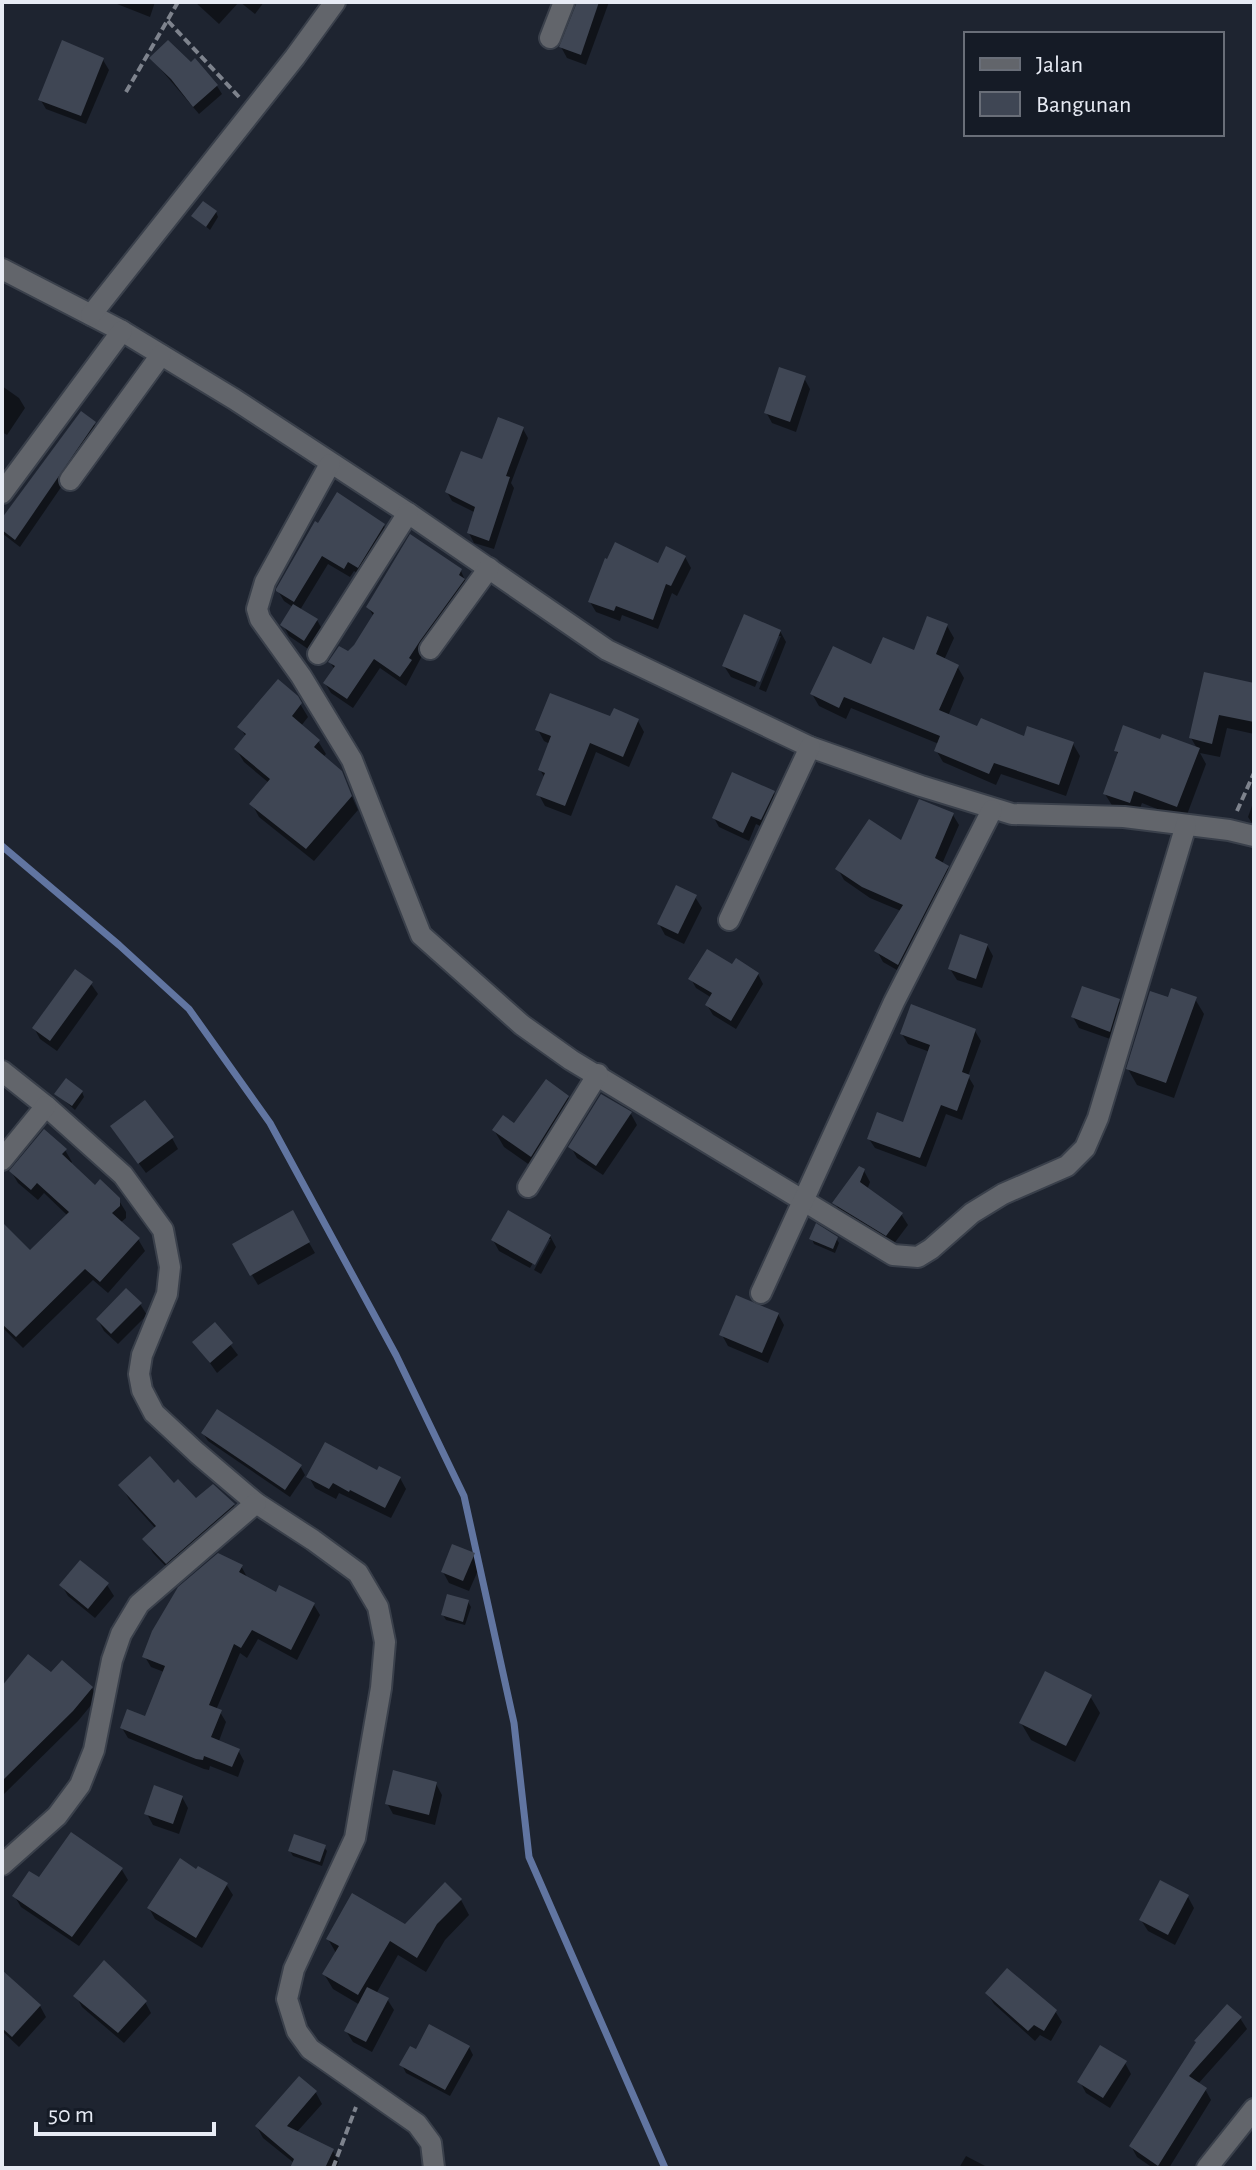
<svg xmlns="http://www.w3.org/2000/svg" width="1256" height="2170" viewBox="0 0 1256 2170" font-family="'Alegreya Sans',sans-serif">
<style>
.shadow{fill:#0007}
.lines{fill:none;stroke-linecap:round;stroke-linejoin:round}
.stream{stroke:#6175a1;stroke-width:7}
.building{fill:#3f4654}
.minor-casing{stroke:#3a404b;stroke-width:24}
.path{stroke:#7e838d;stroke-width:4;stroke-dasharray:8 4;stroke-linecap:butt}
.minor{stroke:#62656b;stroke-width:20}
</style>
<rect width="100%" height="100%" fill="#1e2430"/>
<!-- shadow -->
<g class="shadow">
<path d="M 112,2 L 155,2 L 150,17 Z"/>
<path d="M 195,2 L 239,2 L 219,24 Z"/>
<path d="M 240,2 L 264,2 L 255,14 Z"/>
<path d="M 578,2 L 609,2 L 586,65 L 567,58 L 561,47 Z"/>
<path d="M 152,59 L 217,86 L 222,94 L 199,114 Z"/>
<path d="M 103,60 L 109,70 L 86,124 L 46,109 L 40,99 Z"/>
<path d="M 216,212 L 218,217 L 210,230 L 194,216 Z"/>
<path d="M 804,378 L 810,389 L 796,432 L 772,423 L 766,412 Z"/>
<path d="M 2,386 L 19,398 L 25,408 L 7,435 L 2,432 Z"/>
<path d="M 94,424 L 99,432 L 20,547 L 3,534 L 2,521 Z"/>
<path d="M 523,429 L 528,438 L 511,483 L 514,488 L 494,549 L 474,543 L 469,533 L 476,513 L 452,501 L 447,492 Z"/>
<path d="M 319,526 L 384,526 L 390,536 L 364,577 L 354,571 L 350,577 L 328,564 L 300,610 L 317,620 L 323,631 L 311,651 L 289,636 L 283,625 L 293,607 L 284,601 L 278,591 Z"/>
<path d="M 685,557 L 691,568 L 677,596 L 672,593 L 658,629 L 622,615 L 620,621 L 596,612 L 590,602 L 659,565 Z"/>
<path d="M 461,571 L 469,590 L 424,652 L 406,686 L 380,668 L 353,708 L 331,693 L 325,683 L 335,670 L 330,662 L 348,654 L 374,617 L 368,607 Z"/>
<path d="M 947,626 L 954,638 L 944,660 L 957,666 L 964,678 L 948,716 L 978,729 L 1025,739 L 1073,744 L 1080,756 L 1066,796 L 1001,774 L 996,785 L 943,762 L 936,750 L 939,744 L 851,708 L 846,719 L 819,706 L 812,694 L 915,652 Z"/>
<path d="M 780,631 L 786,642 L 766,692 L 759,689 L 781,636 L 776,636 L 755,687 L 731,677 L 724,666 Z"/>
<path d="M 1254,685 L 1254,734 L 1227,728 L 1220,757 L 1200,753 L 1206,764 L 1185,820 L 1142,803 L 1137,816 L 1113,807 L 1105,794 L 1119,756 L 1116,751 L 1161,741 L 1198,750 L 1191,738 Z"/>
<path d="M 296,697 L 308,717 L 301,726 L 318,741 L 326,754 L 323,757 L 341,772 L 358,810 L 314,861 L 259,817 L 252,804 L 269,783 L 244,762 L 236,749 L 246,737 L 240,727 Z"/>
<path d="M 611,719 L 638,721 L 644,732 L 629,767 L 596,752 L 571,816 L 545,806 L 539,795 L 545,778 L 540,770 L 550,744 L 544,741 L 538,730 Z"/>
<path d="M 774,793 L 779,802 L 767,829 L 756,824 L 749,841 L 719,827 L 714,818 Z"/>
<path d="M 1254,800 L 1254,826 L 1248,817 Z"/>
<path d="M 953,815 L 959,825 L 942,864 L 947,866 L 953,877 L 904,974 L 883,962 L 877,951 L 901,911 L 870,898 L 844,880 L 838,869 L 902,843 Z"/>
<path d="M 695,897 L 702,908 L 684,944 L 665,935 L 659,924 Z"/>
<path d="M 987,945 L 993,956 L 982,988 L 957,980 L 950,969 Z"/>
<path d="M 733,967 L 758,974 L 763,984 L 736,1029 L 713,1015 L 707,1005 L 712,998 L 696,988 L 691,979 Z"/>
<path d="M 91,984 L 98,994 L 57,1051 L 40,1039 L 34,1028 Z"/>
<path d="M 1195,999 L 1204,1014 L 1174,1098 L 1137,1085 L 1128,1069 L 1169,1000 Z"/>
<path d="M 1119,1001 L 1125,1012 L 1116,1041 L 1079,1028 L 1073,1017 Z"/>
<path d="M 975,1031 L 981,1041 L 968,1076 L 974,1086 L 962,1120 L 946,1114 L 926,1167 L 875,1148 L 869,1139 L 904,1124 L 930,1052 L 908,1044 L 902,1034 Z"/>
<path d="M 82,1092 L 84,1097 L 75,1110 L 57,1094 Z"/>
<path d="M 568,1097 L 578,1114 L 541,1173 L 504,1147 L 494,1130 L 515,1126 Z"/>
<path d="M 631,1114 L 637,1125 L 603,1175 L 577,1158 L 571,1147 Z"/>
<path d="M 119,1137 L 172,1138 L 178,1149 L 146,1173 Z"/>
<path d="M 65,1150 L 72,1162 L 70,1164 L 95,1187 L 118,1199 L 126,1212 L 126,1218 L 120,1223 L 138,1239 L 145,1251 L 108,1293 L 93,1280 L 23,1348 L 2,1327 L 2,1225 L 30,1253 L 68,1216 L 44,1193 L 38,1200 L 18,1183 L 11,1171 Z"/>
<path d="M 864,1171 L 870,1182 L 867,1190 L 901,1214 L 908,1225 L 893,1245 L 841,1214 L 835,1203 Z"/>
<path d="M 292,1213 L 315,1253 L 258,1285 L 234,1245 Z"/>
<path d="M 550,1236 L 556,1247 L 541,1274 L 534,1270 L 551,1239 L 547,1239 L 530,1268 L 499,1251 L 493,1240 Z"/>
<path d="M 836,1238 L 839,1243 L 835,1253 L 814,1244 L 812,1239 Z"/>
<path d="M 140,1304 L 147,1315 L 118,1344 L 104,1331 L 98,1320 Z"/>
<path d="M 778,1314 L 784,1325 L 768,1363 L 728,1346 L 722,1335 Z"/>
<path d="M 215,1325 L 238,1355 L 217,1373 L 195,1342 Z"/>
<path d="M 203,1433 L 300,1466 L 305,1475 L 290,1497 L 208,1441 Z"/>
<path d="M 309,1477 L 400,1478 L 406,1489 L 391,1518 L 339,1493 L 336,1499 L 315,1488 Z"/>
<path d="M 121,1485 L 174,1486 L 195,1500 L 234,1505 L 242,1519 L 175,1576 L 153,1553 L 145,1539 L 156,1529 L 129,1499 Z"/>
<path d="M 473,1555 L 480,1566 L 469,1591 L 449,1583 L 443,1572 Z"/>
<path d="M 241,1566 L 247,1577 L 276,1595 L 314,1605 L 320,1615 L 297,1660 L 258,1639 L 247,1658 L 240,1653 L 216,1710 L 220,1712 L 226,1722 L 219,1741 L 238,1750 L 244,1761 L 238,1777 L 210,1766 L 209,1770 L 204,1769 L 128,1738 L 122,1728 L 146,1719 L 164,1672 L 151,1667 L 145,1657 Z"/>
<path d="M 107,1585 L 114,1596 L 95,1618 L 68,1596 L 62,1586 Z"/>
<path d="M 468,1602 L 471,1607 L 465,1625 L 446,1620 L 443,1615 Z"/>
<path d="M 52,1675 L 92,1688 L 97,1698 L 78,1721 L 2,1796 L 2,1689 Z"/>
<path d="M 1090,1696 L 1100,1713 L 1075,1762 L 1031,1740 L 1021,1723 Z"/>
<path d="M 436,1784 L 442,1795 L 435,1825 L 393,1814 L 387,1803 Z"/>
<path d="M 182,1797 L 188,1808 L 179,1834 L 153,1825 L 147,1814 Z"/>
<path d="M 324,1847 L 327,1851 L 322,1866 L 293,1856 L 290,1851 Z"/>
<path d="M 122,1870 L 128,1880 L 79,1946 L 21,1907 L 15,1897 L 40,1880 Z"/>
<path d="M 197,1872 L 226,1884 L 233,1895 L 202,1948 L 155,1919 L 149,1908 Z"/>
<path d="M 1188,1897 L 1194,1908 L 1175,1945 L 1148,1931 L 1141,1920 Z"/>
<path d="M 461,1900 L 469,1915 L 445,1940 L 426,1972 L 398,1955 L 376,1994 L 387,1999 L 394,2010 L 372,2052 L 353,2042 L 346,2031 L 360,2005 L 333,1989 L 324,1974 L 336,1953 L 328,1939 L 406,1926 Z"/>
<path d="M 2,1973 L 40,2006 L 46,2017 L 19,2047 L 2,2031 Z"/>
<path d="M 987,1993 L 1055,2011 L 1062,2022 L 1051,2041 L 1040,2035 L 1035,2041 L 994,2004 Z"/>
<path d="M 76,1996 L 145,2002 L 151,2013 L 124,2043 L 82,2007 Z"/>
<path d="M 1240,2018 L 1247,2029 L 1198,2084 L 1205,2089 L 1211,2100 L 1169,2168 L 1153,2168 L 1137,2157 L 1131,2146 L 1198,2043 Z"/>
<path d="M 469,2047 L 473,2055 L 450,2096 L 406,2073 L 402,2065 L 416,2052 Z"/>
<path d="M 1125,2063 L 1131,2074 L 1110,2108 L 1086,2093 L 1080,2082 Z"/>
<path d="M 299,2079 L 316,2093 L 322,2104 L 296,2133 L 333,2151 L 339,2162 L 336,2168 L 292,2168 L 294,2163 L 263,2138 L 257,2127 Z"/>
<path d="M 966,2156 L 989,2168 L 959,2168 Z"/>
</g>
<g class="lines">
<!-- stream -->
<path class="stream" d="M 2,846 L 119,945 L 189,1009 L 270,1123 L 396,1355 L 464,1496 L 514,1723 L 529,1857 L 665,2168"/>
</g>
<!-- building -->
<g class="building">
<path d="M 577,2 L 599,2 L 581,55 L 559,47 Z"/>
<path d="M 62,40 L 104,58 L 81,116 L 38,100 Z"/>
<path d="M 168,40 L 191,62 L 195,58 L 218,85 L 193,107 L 171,79 L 149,58 Z"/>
<path d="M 203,201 L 217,211 L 206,227 L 191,216 Z"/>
<path d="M 779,367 L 806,376 L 790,422 L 764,413 Z"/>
<path d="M 81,411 L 96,422 L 15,540 L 2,530 L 2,518 Z"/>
<path d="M 498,417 L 524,427 L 506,476 L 510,477 L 489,541 L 467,533 L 475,507 L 445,492 L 461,451 L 482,459 Z"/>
<path d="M 337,492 L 385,524 L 358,568 L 348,562 L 344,569 L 322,556 L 294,602 L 276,591 L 276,589 L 315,521 L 318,523 Z"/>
<path d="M 410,534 L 462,569 L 459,575 L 465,579 L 420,641 L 409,658 L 412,660 L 400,677 L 374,659 L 347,699 L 323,683 L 335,666 L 328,662 L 339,646 L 348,651 L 354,645 L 374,613 L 366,607 Z"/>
<path d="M 615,542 L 658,563 L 666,546 L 686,556 L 671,586 L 666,584 L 653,620 L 616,606 L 614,611 L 588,602 L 605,558 L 607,559 Z"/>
<path d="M 293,604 L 318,619 L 304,641 L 280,625 Z"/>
<path d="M 744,614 L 781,630 L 760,682 L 722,666 Z"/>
<path d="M 927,616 L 948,624 L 936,654 L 959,665 L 939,710 L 977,726 L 981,718 L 1024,736 L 1027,726 L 1074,742 L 1059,785 L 994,763 L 989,774 L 934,751 L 940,736 L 844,697 L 839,708 L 810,694 L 833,646 L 871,664 L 883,637 L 914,650 Z"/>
<path d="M 1204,672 L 1254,683 L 1254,722 L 1219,715 L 1212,744 L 1189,738 Z"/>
<path d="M 278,679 L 298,696 L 302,703 L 292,716 L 320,740 L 314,747 L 342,771 L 352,796 L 306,849 L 249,804 L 270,779 L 234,749 L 246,734 L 237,727 Z"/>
<path d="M 550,693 L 610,716 L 614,708 L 639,719 L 623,757 L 590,743 L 565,806 L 536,795 L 545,773 L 538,770 L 551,736 L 535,730 Z"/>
<path d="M 1123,725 L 1160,739 L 1162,734 L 1200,748 L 1177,807 L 1134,791 L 1130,803 L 1103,794 L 1118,752 L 1114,751 Z"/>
<path d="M 732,772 L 775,791 L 761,820 L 751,816 L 743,833 L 712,818 Z"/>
<path d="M 919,799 L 954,813 L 935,858 L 949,866 L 898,965 L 874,951 L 903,905 L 862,887 L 835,869 L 869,819 L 901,840 Z"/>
<path d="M 676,885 L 697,895 L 678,934 L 657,924 Z"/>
<path d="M 960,934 L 988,944 L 976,979 L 948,969 Z"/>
<path d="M 707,949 L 732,964 L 736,958 L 759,973 L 731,1021 L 705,1005 L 712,993 L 688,979 Z"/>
<path d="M 75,969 L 93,982 L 50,1041 L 32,1028 Z"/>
<path d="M 1082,986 L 1120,999 L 1110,1032 L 1071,1017 Z"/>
<path d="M 1171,988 L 1197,997 L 1166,1083 L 1126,1069 L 1150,991 L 1168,997 Z"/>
<path d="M 911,1004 L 976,1029 L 962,1072 L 970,1075 L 957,1111 L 941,1105 L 920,1158 L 867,1139 L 877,1112 L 903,1122 L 930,1045 L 900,1034 Z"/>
<path d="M 66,1078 L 83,1091 L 72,1106 L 54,1094 Z"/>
<path d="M 546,1079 L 569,1096 L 531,1157 L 492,1130 L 503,1115 L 514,1123 Z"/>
<path d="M 601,1094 L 632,1112 L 596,1166 L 568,1147 Z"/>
<path d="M 145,1100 L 174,1137 L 138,1164 L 110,1126 Z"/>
<path d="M 44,1129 L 67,1149 L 62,1154 L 95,1185 L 100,1179 L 120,1198 L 120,1206 L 112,1213 L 140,1238 L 100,1282 L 85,1269 L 16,1337 L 2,1324 L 2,1222 L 30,1250 L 69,1212 L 37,1183 L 31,1190 L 9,1171 Z"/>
<path d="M 859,1166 L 865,1169 L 860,1182 L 903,1213 L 886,1236 L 832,1203 Z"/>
<path d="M 293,1210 L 310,1242 L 250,1276 L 232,1244 Z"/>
<path d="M 508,1210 L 551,1235 L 535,1265 L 491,1240 Z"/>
<path d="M 816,1223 L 838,1237 L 833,1249 L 809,1239 Z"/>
<path d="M 126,1288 L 142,1303 L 111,1334 L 96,1319 Z"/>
<path d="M 736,1295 L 779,1313 L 762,1353 L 719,1335 Z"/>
<path d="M 215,1322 L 233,1343 L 210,1363 L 192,1342 Z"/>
<path d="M 217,1409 L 302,1465 L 285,1490 L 201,1433 Z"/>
<path d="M 325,1442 L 377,1470 L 379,1466 L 401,1477 L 385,1508 L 350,1490 L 349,1492 L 333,1483 L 329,1489 L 306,1477 Z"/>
<path d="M 150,1456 L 174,1483 L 178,1479 L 196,1498 L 213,1484 L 235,1504 L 166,1564 L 142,1539 L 156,1526 L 118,1485 Z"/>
<path d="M 452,1544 L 475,1553 L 463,1581 L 441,1572 Z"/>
<path d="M 218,1553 L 243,1565 L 239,1572 L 276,1592 L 279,1585 L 315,1603 L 291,1650 L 252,1630 L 241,1648 L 234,1644 L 209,1705 L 222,1710 L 211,1737 L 240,1749 L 232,1767 L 204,1756 L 203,1760 L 196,1759 L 120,1728 L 127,1709 L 145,1716 L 165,1666 L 142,1657 L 152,1631 L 178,1587 Z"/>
<path d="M 80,1560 L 109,1583 L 88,1609 L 59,1585 Z"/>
<path d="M 447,1594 L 469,1600 L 463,1622 L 441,1615 Z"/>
<path d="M 28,1654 L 51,1672 L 62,1660 L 93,1687 L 73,1711 L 2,1781 L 2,1686 Z"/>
<path d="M 1045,1671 L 1092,1695 L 1066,1746 L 1019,1723 Z"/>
<path d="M 393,1770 L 437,1782 L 429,1815 L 385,1804 Z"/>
<path d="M 154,1785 L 183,1796 L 173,1824 L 144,1814 Z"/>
<path d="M 71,1832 L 123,1868 L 72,1937 L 12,1896 L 29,1871 L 39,1877 Z"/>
<path d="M 294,1834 L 326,1845 L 320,1862 L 288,1851 Z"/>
<path d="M 180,1858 L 196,1869 L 198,1866 L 228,1883 L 196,1938 L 147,1908 Z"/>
<path d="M 1160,1880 L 1189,1895 L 1168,1935 L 1139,1920 Z"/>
<path d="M 445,1882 L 462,1899 L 437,1924 L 417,1958 L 390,1941 L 358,1995 L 322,1974 L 339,1946 L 326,1939 L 352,1893 L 405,1924 Z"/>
<path d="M 104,1960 L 147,2001 L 118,2033 L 73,1996 Z"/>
<path d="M 1007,1968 L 1057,2010 L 1044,2031 L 1034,2025 L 1028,2031 L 985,1993 Z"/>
<path d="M 2,1970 L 41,2005 L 12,2037 L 2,2028 Z"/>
<path d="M 367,1987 L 389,1998 L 366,2042 L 344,2031 Z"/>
<path d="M 1227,2004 L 1242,2017 L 1189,2076 L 1207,2088 L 1158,2166 L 1129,2146 L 1196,2042 L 1194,2041 Z"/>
<path d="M 429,2024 L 470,2046 L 445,2090 L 399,2065 L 410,2046 L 416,2049 Z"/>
<path d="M 1100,2045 L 1127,2061 L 1103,2098 L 1077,2082 Z"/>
<path d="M 299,2076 L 317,2091 L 287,2126 L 334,2149 L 325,2168 L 290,2168 L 294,2159 L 255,2126 Z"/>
</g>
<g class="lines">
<!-- minor casing -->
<g class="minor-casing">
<g id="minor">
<path d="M 550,38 L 564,2"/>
<path d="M 2,269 L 122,331 L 234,399 L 408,513 L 607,650 L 810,747 L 921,786 L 1012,814 L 1124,817 L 1229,830 L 1254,836"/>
<path d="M 91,315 L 295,57 L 335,2"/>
<path d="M 330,464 L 265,582 L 257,609 L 260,619 L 301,676 L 352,760 L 421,935 L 522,1025 L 571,1060 L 893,1255 L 918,1257 L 931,1249 L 972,1213 L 1003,1194 L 1067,1166 L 1085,1148 L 1098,1118 L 1186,825"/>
<path d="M 70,480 L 161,355"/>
<path d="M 2,493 L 122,331"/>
<path d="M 430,649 L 489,568"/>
<path d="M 318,654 L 408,513"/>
<path d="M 729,920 L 810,747"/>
<path d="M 2,1071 L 46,1106 L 123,1175 L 163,1230 L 170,1267 L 167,1294 L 142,1355 L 139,1374 L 142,1390 L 154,1413 L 197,1453 L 256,1503 L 313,1540 L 358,1573 L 378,1607 L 385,1642 L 381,1688 L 355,1838 L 294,1969 L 287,1999 L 297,2031 L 310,2049 L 417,2124 L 431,2143 L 434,2168"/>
<path d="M 2,1160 L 46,1106"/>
<path d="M 528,1187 L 598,1074"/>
<path d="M 761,1293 L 894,1002 L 992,810"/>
<path d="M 2,1865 L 57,1816 L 80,1785 L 94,1750 L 112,1660 L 121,1634 L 139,1604 L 256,1503"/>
<path d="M 1207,2168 L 1254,2109"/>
</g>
</g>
<!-- path -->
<g class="path">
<path d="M 168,21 L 239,97"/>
<path d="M 126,92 L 178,2"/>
<path d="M 1237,811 L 1254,773"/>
<path d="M 333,2168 L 356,2107"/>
</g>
<!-- minor -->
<use href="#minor" class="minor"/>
</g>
<!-- border -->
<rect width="1256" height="2170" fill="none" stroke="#e7ebf4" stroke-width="8"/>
<!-- legend -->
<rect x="964" y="32" width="260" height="104" fill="#151b26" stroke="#696e78" stroke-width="2"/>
<rect x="980" y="58" width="40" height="12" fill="#62656b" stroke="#696e78" stroke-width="2"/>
<text x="1036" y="72" font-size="24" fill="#e7ebf4">Jalan</text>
<rect x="980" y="92" width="40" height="24" fill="#3f4654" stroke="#696e78" stroke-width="2"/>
<text x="1036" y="112" font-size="24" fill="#e7ebf4">Bangunan</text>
<!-- scale -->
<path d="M36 2122v12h178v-12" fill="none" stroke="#e7ebf4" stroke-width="4"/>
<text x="48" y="2122" font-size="24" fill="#e7ebf4" stroke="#151b26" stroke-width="6" paint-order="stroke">50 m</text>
</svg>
